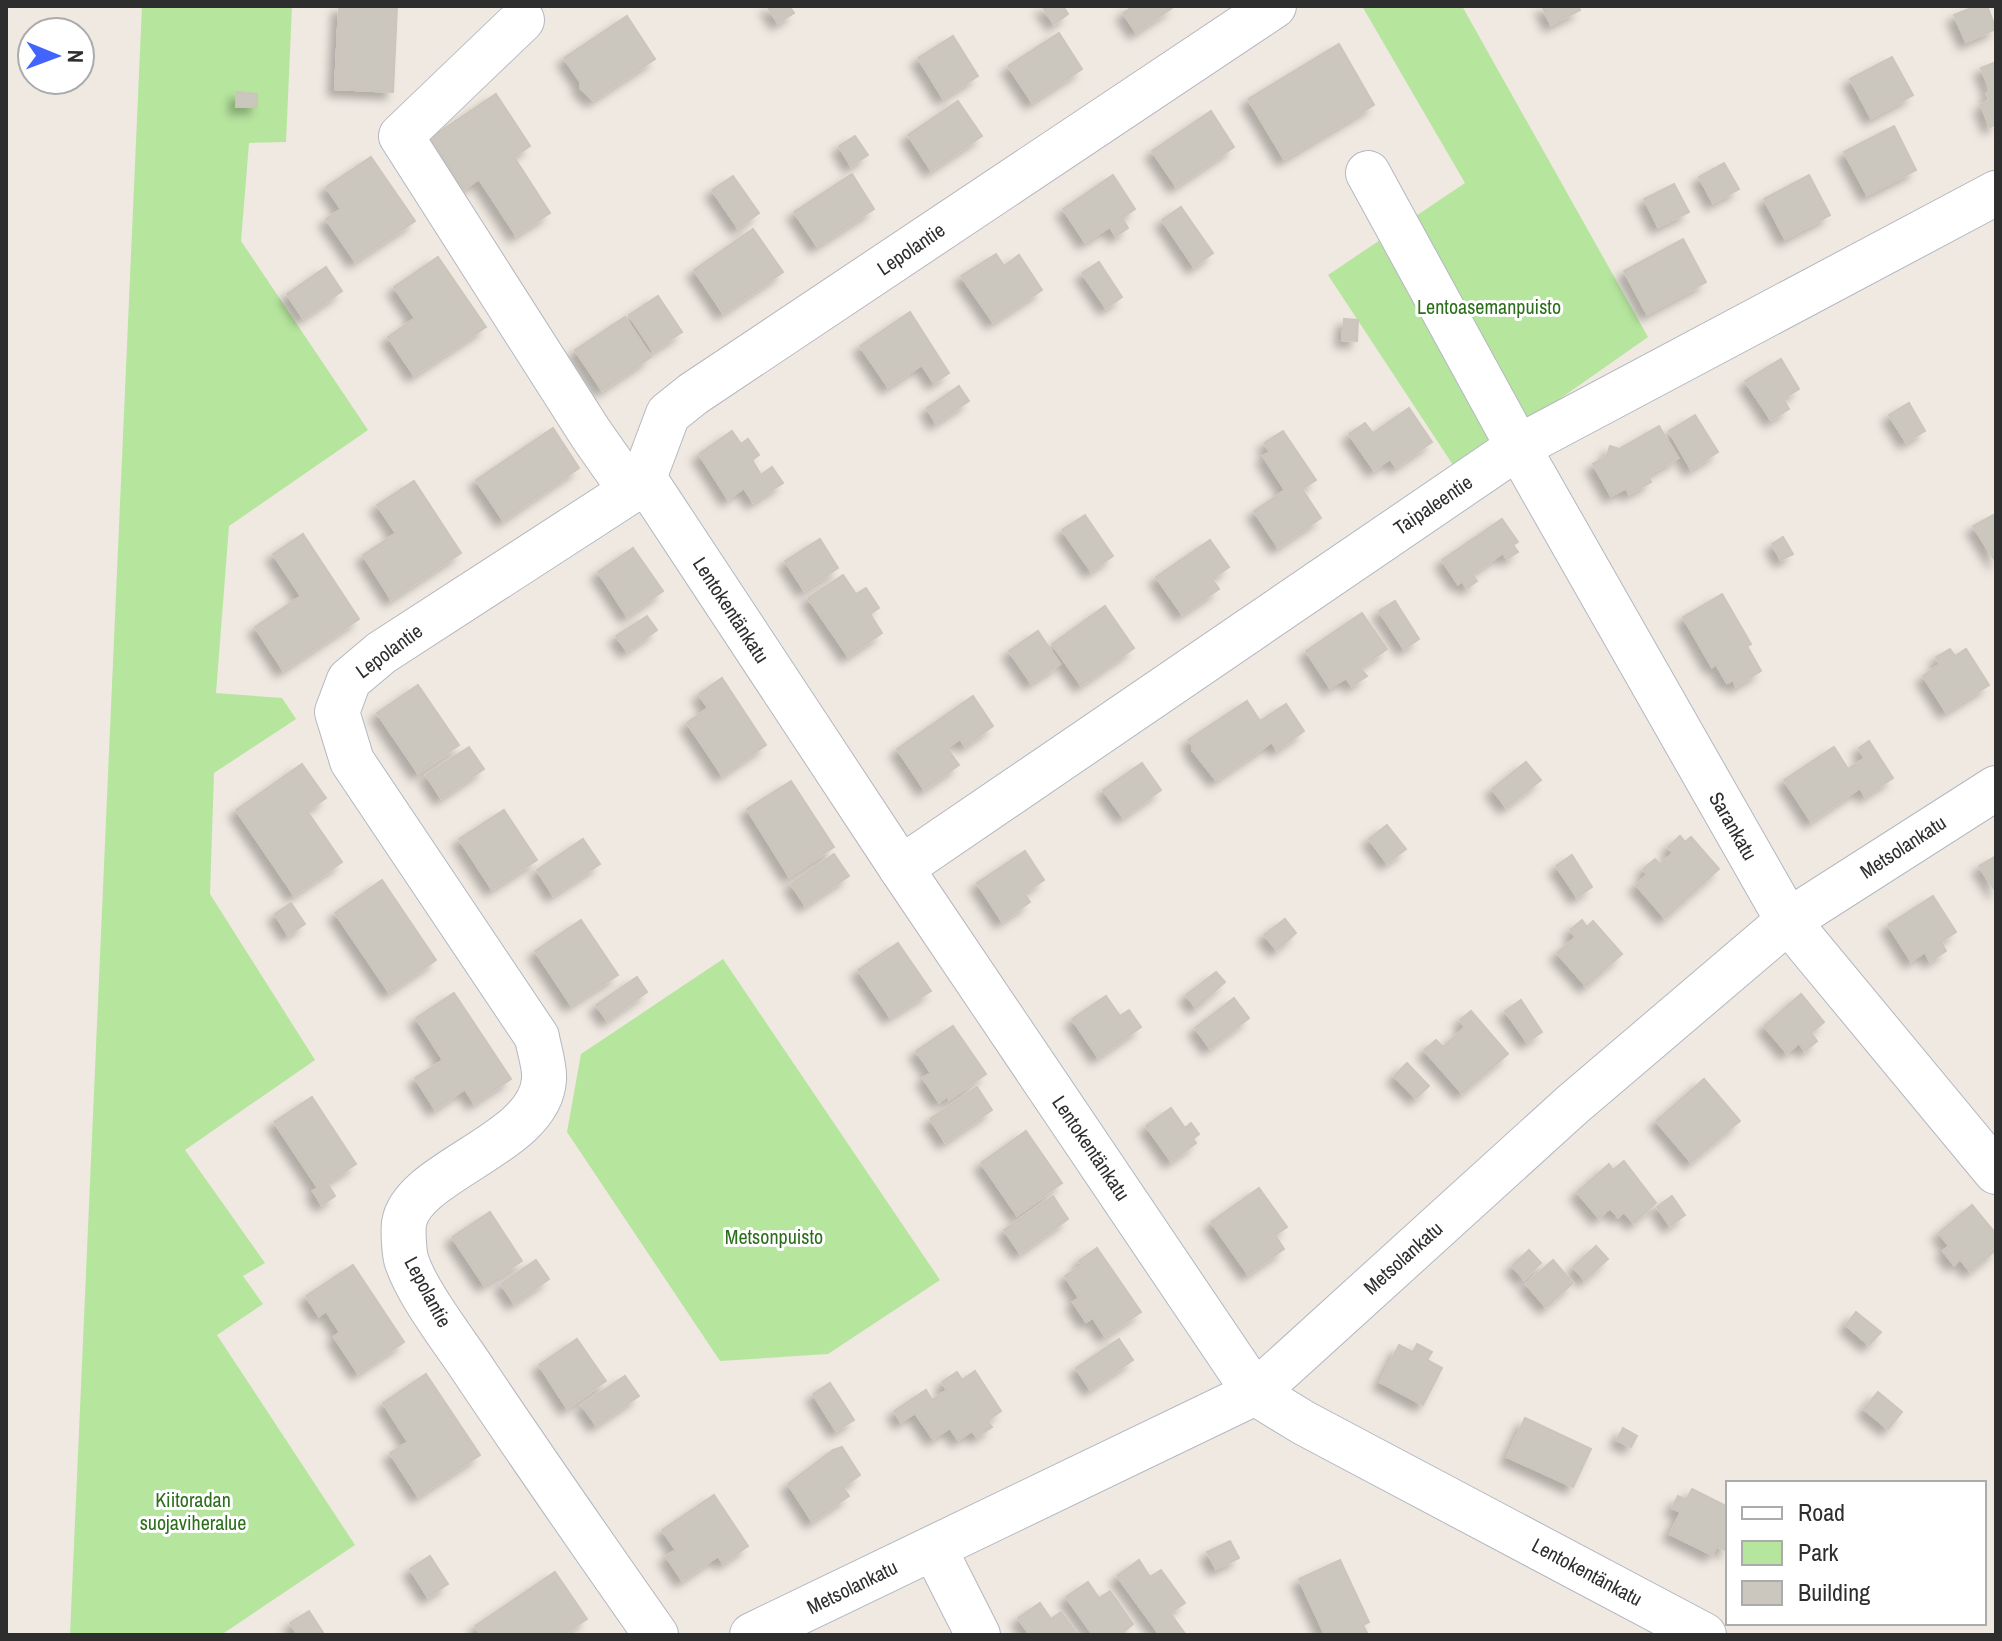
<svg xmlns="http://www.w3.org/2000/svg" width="2002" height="1641" viewBox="0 0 2002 1641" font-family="'Archivo Narrow',sans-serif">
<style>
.green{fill:#b6e59e}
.building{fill:#cbc7bf;stroke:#cbc5ba;stroke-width:2;filter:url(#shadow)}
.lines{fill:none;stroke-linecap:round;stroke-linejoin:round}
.minor-casing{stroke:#b4b7c1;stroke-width:46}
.minor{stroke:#fff;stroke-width:44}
.labels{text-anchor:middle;stroke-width:6;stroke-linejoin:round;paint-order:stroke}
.street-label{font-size:20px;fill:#2e2e2e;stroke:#fff}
.park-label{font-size:20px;fill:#2c6e1b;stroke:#fff}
</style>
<defs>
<filter id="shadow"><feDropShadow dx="-7" dy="7" stdDeviation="4" flood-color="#0004"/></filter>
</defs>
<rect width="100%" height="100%" fill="#efe9e1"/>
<!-- green -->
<g class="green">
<path d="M 142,6 L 292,6 L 286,142 L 249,143 L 241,241 L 368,430 L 229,526 L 216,693 L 282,698 L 296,719 L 214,773 L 210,894 L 315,1060 L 185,1150 L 265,1263 L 243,1276 L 263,1304 L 217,1335 L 355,1545 L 221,1635 L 70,1635 Z"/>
<path d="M 1362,6 L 1462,6 L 1648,337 L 1457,471 L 1328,275 L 1465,183 Z"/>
<path d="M 723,959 L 940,1280 L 828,1354 L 720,1361 L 567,1132 L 581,1054 Z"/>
</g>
<!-- building -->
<g class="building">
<path d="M 339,6 L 397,6 L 393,92 L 335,89 Z"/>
<path d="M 767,6 L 789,6 L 794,13 L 778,23 Z"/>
<path d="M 1042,6 L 1063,6 L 1068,14 L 1054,24 Z"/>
<path d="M 1129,6 L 1175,6 L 1136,32 L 1123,13 L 1131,8 Z"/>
<path d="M 1542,6 L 1578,6 L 1580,10 L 1551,25 Z"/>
<path d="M 1976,6 L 1987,6 L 1996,29 L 1966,42 L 1954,15 Z"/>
<path d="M 627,16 L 655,59 L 593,100 L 580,88 L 581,83 L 564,58 Z"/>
<path d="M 1059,33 L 1082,69 L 1032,102 L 1008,66 Z"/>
<path d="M 953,36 L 978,76 L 943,98 L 918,58 Z"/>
<path d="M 1339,44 L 1374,105 L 1284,159 L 1248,99 Z"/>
<path d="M 1892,57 L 1913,95 L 1871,118 L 1850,79 Z"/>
<path d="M 1996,62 L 1996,124 L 1990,127 L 1981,105 L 1991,100 L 1987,94 L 1991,92 L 1981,68 Z"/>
<path d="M 237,92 L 257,94 L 257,107 L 236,107 Z"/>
<path d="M 496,94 L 530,146 L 514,157 L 550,213 L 516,235 L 479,179 L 464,189 L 430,138 Z"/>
<path d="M 958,101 L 982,136 L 931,170 L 908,135 Z"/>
<path d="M 1211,111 L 1234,147 L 1176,186 L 1152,151 Z"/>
<path d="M 1894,126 L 1916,170 L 1867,195 L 1844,152 Z"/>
<path d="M 855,136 L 868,155 L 851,166 L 839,146 Z"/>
<path d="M 371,157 L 415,221 L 355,261 L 326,219 L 341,209 L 326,187 Z"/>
<path d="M 1724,163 L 1739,189 L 1713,203 L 1699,177 Z"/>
<path d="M 852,174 L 874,209 L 817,246 L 794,212 Z"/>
<path d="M 1113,175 L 1135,209 L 1122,218 L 1128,228 L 1116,236 L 1110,227 L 1085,242 L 1063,209 Z"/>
<path d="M 1809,175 L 1830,215 L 1785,239 L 1764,199 Z"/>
<path d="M 733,176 L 759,213 L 738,228 L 712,190 Z"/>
<path d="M 1674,184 L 1689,212 L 1658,227 L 1644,199 Z"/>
<path d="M 1181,207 L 1213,253 L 1194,267 L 1162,220 Z"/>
<path d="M 753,229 L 783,272 L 723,313 L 694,270 Z"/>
<path d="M 1683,239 L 1706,282 L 1647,314 L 1624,271 Z"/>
<path d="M 996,254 L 1004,266 L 1019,255 L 1042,290 L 993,322 L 961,276 Z"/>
<path d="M 438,257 L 486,327 L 414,375 L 388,337 L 415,318 L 394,287 Z"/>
<path d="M 1099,262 L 1122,297 L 1106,308 L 1082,273 Z"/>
<path d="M 326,267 L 342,291 L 303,318 L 287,294 Z"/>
<path d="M 658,296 L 682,332 L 653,351 L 629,315 Z"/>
<path d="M 910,312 L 949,373 L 934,383 L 922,365 L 888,387 L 860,346 Z"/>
<path d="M 625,317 L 651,357 L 602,390 L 575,350 Z"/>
<path d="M 1344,319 L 1358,320 L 1357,341 L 1342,340 Z"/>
<path d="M 1781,359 L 1799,389 L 1783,399 L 1789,409 L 1771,420 L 1745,381 Z"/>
<path d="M 959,386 L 969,401 L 936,423 L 927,408 Z"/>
<path d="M 1909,403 L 1925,431 L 1906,442 L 1889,415 Z"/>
<path d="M 1409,408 L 1432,442 L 1396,467 L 1390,459 L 1374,470 L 1349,434 L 1365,423 L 1373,433 Z"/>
<path d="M 1695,415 L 1718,452 L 1691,469 L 1669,431 Z"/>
<path d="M 1659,426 L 1678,458 L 1648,475 L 1651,482 L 1629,494 L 1626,488 L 1611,496 L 1593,464 L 1607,456 L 1610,446 L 1619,449 Z"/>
<path d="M 553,428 L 579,468 L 503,520 L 476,480 Z"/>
<path d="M 732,431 L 741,444 L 748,439 L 759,455 L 752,460 L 761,475 L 772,467 L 783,483 L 753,502 L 744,488 L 728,499 L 699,454 Z"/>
<path d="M 1283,431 L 1316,480 L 1302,489 L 1321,518 L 1278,547 L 1254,511 L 1285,490 L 1263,456 L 1270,452 L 1264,443 Z"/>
<path d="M 414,481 L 461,553 L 391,599 L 363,555 L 396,533 L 377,505 Z"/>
<path d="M 1085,515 L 1113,556 L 1091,571 L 1062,530 Z"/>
<path d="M 1993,515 L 1996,520 L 1996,562 L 1973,526 Z"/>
<path d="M 1502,519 L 1518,542 L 1513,545 L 1518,552 L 1507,559 L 1503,553 L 1472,574 L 1477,581 L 1467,588 L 1462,581 L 1458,584 L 1442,560 Z"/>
<path d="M 303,534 L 359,619 L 283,670 L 255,627 L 301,596 L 273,554 Z"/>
<path d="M 1783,537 L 1793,554 L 1781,560 L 1772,544 Z"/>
<path d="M 820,539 L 838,568 L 804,590 L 785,561 Z"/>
<path d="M 1210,540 L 1229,567 L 1212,579 L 1219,589 L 1182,614 L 1156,577 Z"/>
<path d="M 633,548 L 663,591 L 627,616 L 598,572 Z"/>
<path d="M 843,575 L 856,594 L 866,588 L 879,608 L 870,614 L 882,633 L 848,656 L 808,598 Z"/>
<path d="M 1722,594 L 1751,644 L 1747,646 L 1761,671 L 1736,686 L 1733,680 L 1727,683 L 1716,664 L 1712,667 L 1683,617 Z"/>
<path d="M 1395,601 L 1419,639 L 1404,649 L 1379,611 Z"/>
<path d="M 1105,606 L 1134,648 L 1081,685 L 1052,644 Z"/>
<path d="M 1362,613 L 1387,649 L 1360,668 L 1367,676 L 1352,686 L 1346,678 L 1330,688 L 1306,651 Z"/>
<path d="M 647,616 L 657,630 L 627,651 L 616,636 Z"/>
<path d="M 1038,631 L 1060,664 L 1031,683 L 1009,651 Z"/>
<path d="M 1950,649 L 1955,656 L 1966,649 L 1989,685 L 1946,712 L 1923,676 L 1940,664 L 1936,657 Z"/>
<path d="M 722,678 L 766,745 L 722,775 L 687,723 L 708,708 L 699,694 Z"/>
<path d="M 418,685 L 459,745 L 418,773 L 377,713 Z"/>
<path d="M 973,696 L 993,726 L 965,746 L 960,739 L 947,748 L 959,765 L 924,789 L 897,749 Z"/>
<path d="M 1247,701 L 1260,721 L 1286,704 L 1304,731 L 1277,750 L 1272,742 L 1216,780 L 1192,750 L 1193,746 L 1188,740 Z"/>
<path d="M 1869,741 L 1893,778 L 1865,796 L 1860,788 L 1811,821 L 1784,780 L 1834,747 L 1848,769 L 1865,758 L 1859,748 Z"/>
<path d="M 469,747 L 484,769 L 441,798 L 426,775 Z"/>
<path d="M 1526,762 L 1541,780 L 1506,807 L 1492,789 Z"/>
<path d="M 1142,763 L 1161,790 L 1123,817 L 1103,790 Z"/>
<path d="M 302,764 L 326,798 L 307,811 L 342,862 L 294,895 L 236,810 Z"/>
<path d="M 791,781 L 834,847 L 789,876 L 747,809 Z"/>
<path d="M 504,810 L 537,860 L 492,889 L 459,839 Z"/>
<path d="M 1387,825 L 1406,849 L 1387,863 L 1369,839 Z"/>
<path d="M 1680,836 L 1685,842 L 1691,837 L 1719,869 L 1665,918 L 1636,885 L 1648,874 L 1643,869 L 1655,859 L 1660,864 L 1673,853 L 1668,847 Z"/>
<path d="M 583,839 L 600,864 L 553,895 L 537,870 Z"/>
<path d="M 1025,851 L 1044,880 L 1024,893 L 1030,902 L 1002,921 L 977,883 Z"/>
<path d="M 834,854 L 849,876 L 805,905 L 791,884 Z"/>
<path d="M 1572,855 L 1592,887 L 1577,897 L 1556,866 Z"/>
<path d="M 1996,856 L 1996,892 L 1979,866 Z"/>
<path d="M 382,880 L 436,960 L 389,992 L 335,913 Z"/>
<path d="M 1933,896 L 1956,932 L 1941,942 L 1946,951 L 1930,961 L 1925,952 L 1911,961 L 1888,925 Z"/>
<path d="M 291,903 L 305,924 L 288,935 L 275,914 Z"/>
<path d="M 1285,919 L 1296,933 L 1277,950 L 1264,935 Z"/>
<path d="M 581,920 L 618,975 L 571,1005 L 535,951 Z"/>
<path d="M 1582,920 L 1587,927 L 1593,921 L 1622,954 L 1586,986 L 1557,953 L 1576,937 L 1570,930 Z"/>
<path d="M 898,943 L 931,991 L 890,1017 L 858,970 Z"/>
<path d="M 1216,972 L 1225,982 L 1196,1008 L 1186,995 Z"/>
<path d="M 637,977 L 647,992 L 607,1020 L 596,1005 Z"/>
<path d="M 454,993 L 511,1079 L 474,1103 L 465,1089 L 435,1109 L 415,1078 L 443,1060 L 416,1018 Z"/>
<path d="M 1801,994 L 1824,1022 L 1811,1033 L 1817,1041 L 1805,1051 L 1799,1043 L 1787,1053 L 1764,1026 Z"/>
<path d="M 1106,996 L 1120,1016 L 1129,1010 L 1141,1027 L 1098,1057 L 1072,1019 Z"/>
<path d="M 1234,998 L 1249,1018 L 1210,1048 L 1195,1028 Z"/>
<path d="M 1521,1000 L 1542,1032 L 1527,1042 L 1505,1011 Z"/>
<path d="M 1471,1011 L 1508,1054 L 1462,1093 L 1424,1050 L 1436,1040 L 1443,1047 L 1465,1027 L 1460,1020 Z"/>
<path d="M 953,1026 L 986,1074 L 949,1099 L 947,1096 L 939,1102 L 923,1078 L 931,1073 L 916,1051 Z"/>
<path d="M 1407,1063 L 1429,1086 L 1416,1098 L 1394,1076 Z"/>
<path d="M 1704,1079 L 1740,1121 L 1691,1162 L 1656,1121 Z"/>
<path d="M 977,1087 L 992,1110 L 945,1142 L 930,1119 Z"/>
<path d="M 312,1097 L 356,1164 L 327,1183 L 335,1196 L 322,1205 L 313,1191 L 318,1188 L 274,1122 Z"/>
<path d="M 1171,1108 L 1185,1128 L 1191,1123 L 1199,1134 L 1193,1139 L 1196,1143 L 1171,1161 L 1146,1126 Z"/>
<path d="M 1026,1131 L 1062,1183 L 1017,1215 L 981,1163 Z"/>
<path d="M 1624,1161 L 1656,1203 L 1634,1223 L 1624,1212 L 1618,1217 L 1610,1208 L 1599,1218 L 1577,1192 L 1609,1164 L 1613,1170 Z"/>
<path d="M 1259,1188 L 1287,1227 L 1275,1235 L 1284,1249 L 1248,1274 L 1211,1222 Z"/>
<path d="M 1053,1196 L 1068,1219 L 1020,1253 L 1004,1230 Z"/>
<path d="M 1672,1196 L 1685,1215 L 1670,1226 L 1657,1207 Z"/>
<path d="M 1972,1205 L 1996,1234 L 1996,1250 L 1970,1271 L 1960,1259 L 1954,1265 L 1943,1251 L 1949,1246 L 1939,1233 Z"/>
<path d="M 490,1212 L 522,1261 L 484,1285 L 452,1237 Z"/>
<path d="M 1596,1246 L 1608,1259 L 1585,1280 L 1573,1267 Z"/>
<path d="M 1097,1248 L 1141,1312 L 1105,1336 L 1093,1318 L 1086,1322 L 1073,1302 L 1079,1298 L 1065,1276 L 1082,1265 L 1079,1261 Z"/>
<path d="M 1529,1250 L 1541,1263 L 1524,1279 L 1512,1266 Z"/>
<path d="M 536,1260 L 549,1279 L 514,1303 L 501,1284 Z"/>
<path d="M 1553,1260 L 1573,1283 L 1546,1307 L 1526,1284 Z"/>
<path d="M 353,1265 L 404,1342 L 358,1373 L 334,1337 L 340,1332 L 326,1311 L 319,1316 L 306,1296 Z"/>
<path d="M 1856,1312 L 1881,1332 L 1869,1345 L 1846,1325 Z"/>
<path d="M 577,1339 L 606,1381 L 567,1408 L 539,1365 Z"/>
<path d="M 1119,1339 L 1133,1360 L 1090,1389 L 1076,1368 Z"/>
<path d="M 1417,1344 L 1432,1352 L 1427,1360 L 1442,1368 L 1423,1405 L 1380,1382 L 1399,1345 L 1413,1352 Z"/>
<path d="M 975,1371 L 1001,1411 L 987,1421 L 992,1427 L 977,1437 L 972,1431 L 958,1440 L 950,1428 L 933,1439 L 915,1413 L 901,1422 L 894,1411 L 926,1390 L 932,1400 L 947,1390 L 942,1382 L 957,1372 L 962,1380 Z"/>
<path d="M 426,1374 L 480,1455 L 418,1496 L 390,1453 L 408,1442 L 383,1403 Z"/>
<path d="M 625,1376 L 639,1396 L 596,1425 L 582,1405 Z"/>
<path d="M 830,1383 L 854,1420 L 836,1431 L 813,1394 Z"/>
<path d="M 1878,1392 L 1902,1412 L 1888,1429 L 1864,1409 Z"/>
<path d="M 1525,1418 L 1591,1449 L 1573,1487 L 1507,1457 Z"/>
<path d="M 1623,1428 L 1637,1436 L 1631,1447 L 1617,1440 Z"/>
<path d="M 842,1447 L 860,1475 L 843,1487 L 849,1496 L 812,1521 L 788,1484 L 833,1450 Z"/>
<path d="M 1692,1489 L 1728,1507 L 1727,1551 L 1717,1546 L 1712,1555 L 1670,1534 L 1681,1512 L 1672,1508 L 1678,1496 L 1686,1500 Z"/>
<path d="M 714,1495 L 748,1546 L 723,1563 L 718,1556 L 682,1580 L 666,1556 L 676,1550 L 662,1530 Z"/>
<path d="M 1230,1541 L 1239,1558 L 1216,1569 L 1207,1552 Z"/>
<path d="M 430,1556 L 448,1584 L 428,1597 L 410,1569 Z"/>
<path d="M 1139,1560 L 1150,1577 L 1161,1570 L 1185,1603 L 1170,1613 L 1186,1635 L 1160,1635 L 1117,1576 Z"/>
<path d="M 1340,1560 L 1369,1622 L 1363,1625 L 1368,1635 L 1325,1635 L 1299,1579 Z"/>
<path d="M 555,1572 L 587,1619 L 563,1635 L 481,1635 L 475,1626 Z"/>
<path d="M 1088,1582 L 1099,1598 L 1110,1591 L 1133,1624 L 1120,1635 L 1093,1635 L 1066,1597 Z"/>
<path d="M 1040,1603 L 1051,1619 L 1061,1612 L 1078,1635 L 1030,1635 L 1018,1618 Z"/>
<path d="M 309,1611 L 324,1634 L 322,1635 L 298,1635 L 290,1623 Z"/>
</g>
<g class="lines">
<!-- minor casing -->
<g class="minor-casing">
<g id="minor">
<path d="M 522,20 L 401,136 L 591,434 L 631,491"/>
<path d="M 1368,173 L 1518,447 L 1788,921 L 1996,1172"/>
<path d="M 644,478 L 901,868 L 1255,1393 L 1304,1423 L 1704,1635"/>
<path d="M 901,868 L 1518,447 L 1996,193"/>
<path d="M 934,1548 L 978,1635"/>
<path d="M 656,1635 C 595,1548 535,1462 476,1374 C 456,1343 416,1293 406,1259 C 404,1250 403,1232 404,1223 C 413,1170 541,1144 544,1079 C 545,1066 539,1050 537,1037 L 352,761 L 337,712 L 349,680 L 381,653 L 631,491 L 644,478 L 668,414 L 693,394 L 1274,6"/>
<path d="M 752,1635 L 1255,1393 L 1572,1105 L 1788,921 L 1996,788"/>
</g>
</g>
<!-- minor -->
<use href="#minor" class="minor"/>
</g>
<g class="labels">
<!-- street labels -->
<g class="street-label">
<text transform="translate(911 249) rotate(-34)" y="7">Lepolantie</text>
<text transform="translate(1433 505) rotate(-34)" y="7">Taipaleentie</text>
<text transform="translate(731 610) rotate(57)" y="7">Lentokentänkatu</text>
<text transform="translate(389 651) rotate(-36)" y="7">Lepolantie</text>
<text transform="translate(1733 826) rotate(60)" y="7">Sarankatu</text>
<text transform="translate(1903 847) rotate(-33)" y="7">Metsolankatu</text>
<text transform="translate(1091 1148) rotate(56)" y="7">Lentokentänkatu</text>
<text transform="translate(1403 1258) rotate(-42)" y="7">Metsolankatu</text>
<text transform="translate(428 1292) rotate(62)" y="7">Lepolantie</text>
<text transform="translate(1587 1572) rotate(28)" y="7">Lentokentänkatu</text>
<text transform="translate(852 1587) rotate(-26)" y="7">Metsolankatu</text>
</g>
<!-- park labels -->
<g class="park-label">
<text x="1489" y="314">Lentoasemanpuisto</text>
<text x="774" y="1244">Metsonpuisto</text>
<text x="193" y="1507">Kiitoradan<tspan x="193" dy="23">suojaviheralue</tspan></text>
</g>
</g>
<!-- border -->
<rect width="2002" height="1641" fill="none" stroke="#2e2e2e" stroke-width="16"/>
<!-- legend -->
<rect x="1726" y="1481" width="260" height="144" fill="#ffffff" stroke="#ababab" stroke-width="2"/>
<rect x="1742" y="1507" width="40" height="12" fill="#ffffff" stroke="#ababab" stroke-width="2"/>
<text x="1798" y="1521" font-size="24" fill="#2e2e2e">Road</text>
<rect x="1742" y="1541" width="40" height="24" fill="#b6e59e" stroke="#ababab" stroke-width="2"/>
<text x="1798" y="1561" font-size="24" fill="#2e2e2e">Park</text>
<rect x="1742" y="1581" width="40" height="24" fill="#cbc7bf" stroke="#ababab" stroke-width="2"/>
<text x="1798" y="1601" font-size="24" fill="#2e2e2e">Building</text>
<!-- north arrow -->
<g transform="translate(56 56) rotate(91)"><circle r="38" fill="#ffffff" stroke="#ababab" stroke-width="2"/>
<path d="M0-6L14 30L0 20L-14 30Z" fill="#4264fb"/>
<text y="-12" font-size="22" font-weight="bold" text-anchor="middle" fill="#2e2e2e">N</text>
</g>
</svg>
